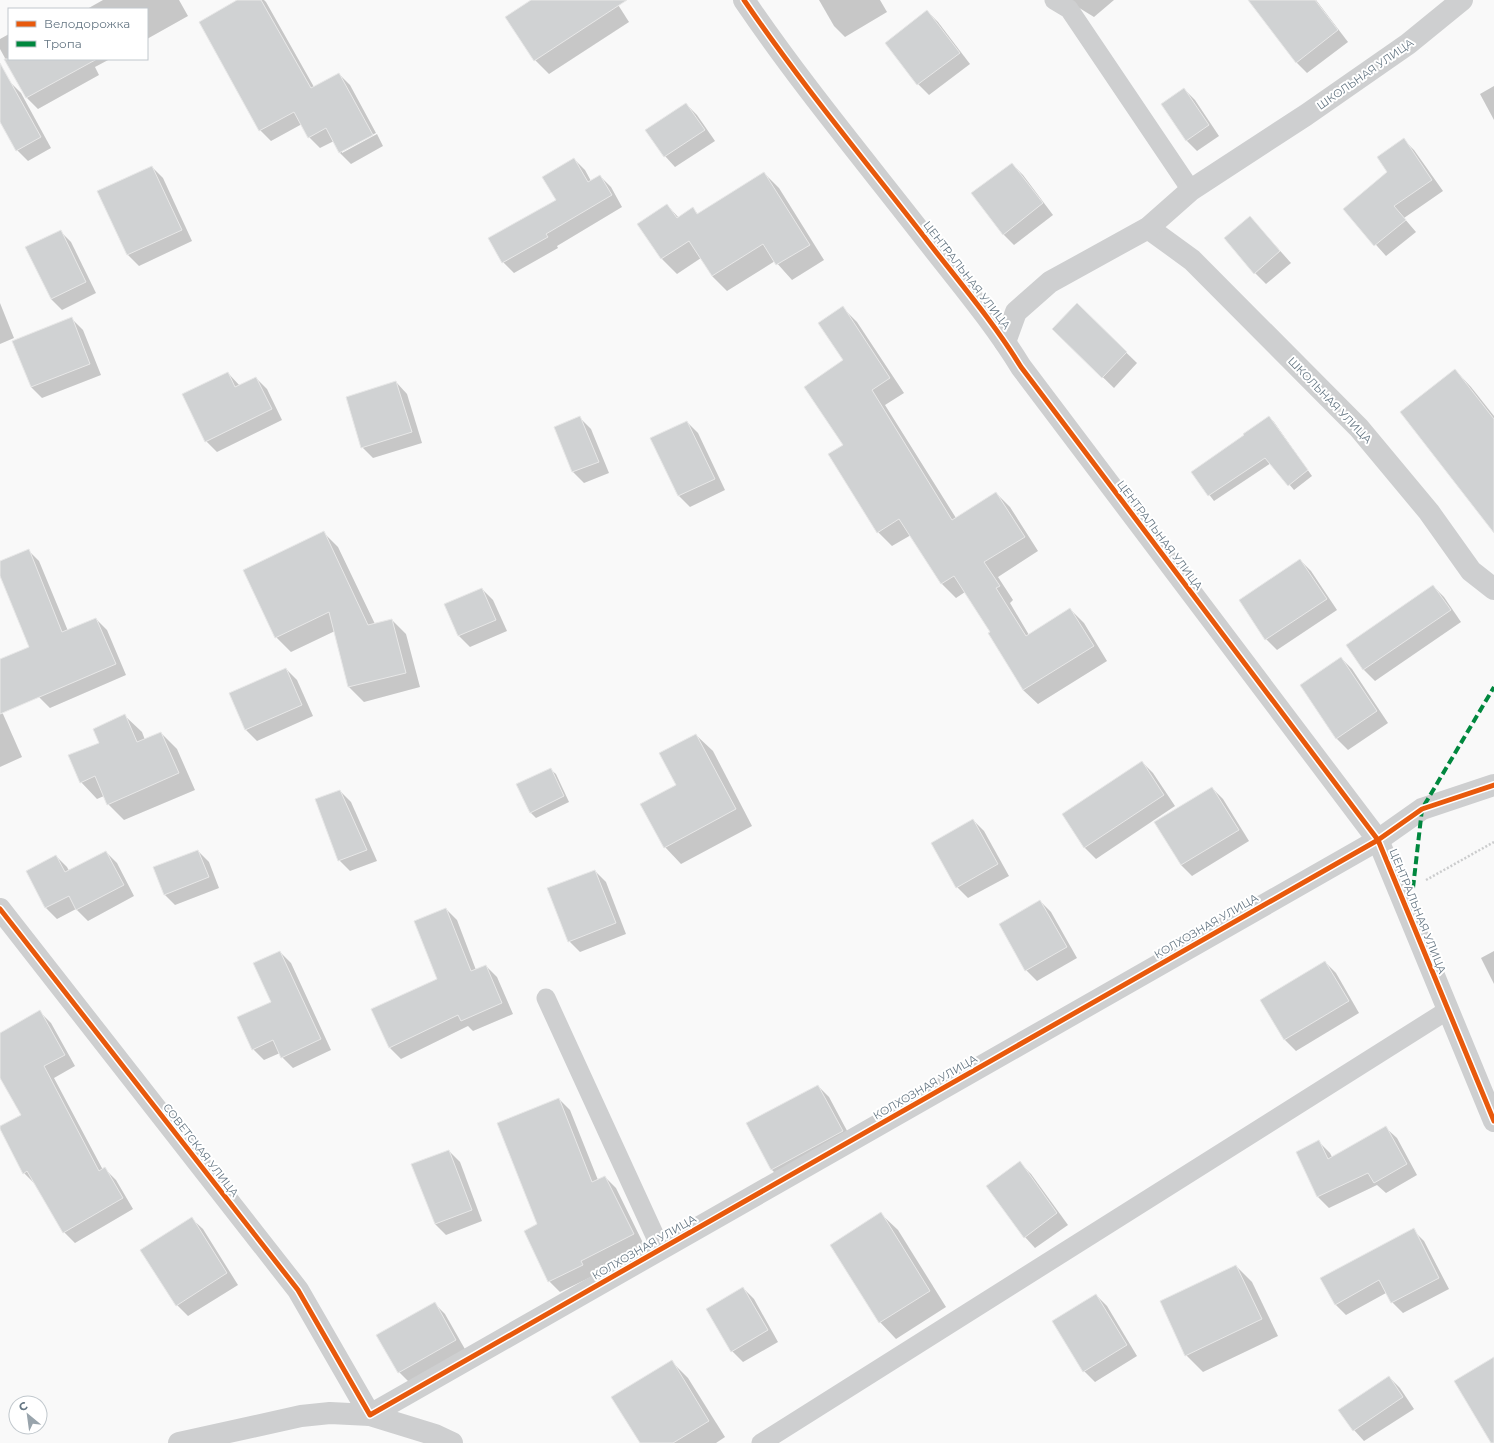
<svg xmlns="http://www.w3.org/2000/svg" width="1494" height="1443" viewBox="0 0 1494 1443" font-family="Montserrat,sans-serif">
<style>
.shadow{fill:#0003}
.building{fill:#d0d2d3;stroke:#e8e8e8}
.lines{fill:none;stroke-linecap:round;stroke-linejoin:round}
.path{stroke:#cbcccd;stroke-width:2.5;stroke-dasharray:2 2;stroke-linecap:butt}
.service{stroke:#cecfd0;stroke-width:19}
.minor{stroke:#cecfd0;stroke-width:22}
.tertiary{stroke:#cecfd0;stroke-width:22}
.quiet{stroke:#00873e;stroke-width:4;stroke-dasharray:8 4;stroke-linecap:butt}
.cycleway-casing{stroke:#fff;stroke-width:8}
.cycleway{stroke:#e8590c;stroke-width:5}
.labels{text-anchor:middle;stroke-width:4;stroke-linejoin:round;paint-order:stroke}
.street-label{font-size:11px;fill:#657683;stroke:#fff}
</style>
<rect width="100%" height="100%" fill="#f9f9f9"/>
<!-- shadow -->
<g class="shadow">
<path d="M 103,0 L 179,0 L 188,16 L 147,39 L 147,9 L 87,9 Z"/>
<path d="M 239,0 L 264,0 L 266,2 L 314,87 L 339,74 L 350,85 L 376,133 L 342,150 L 342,153 L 377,134 L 383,146 L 351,164 L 340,153 L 334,141 L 320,148 L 309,137 L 302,124 L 271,141 L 260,130 Z"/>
<path d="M 533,0 L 615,0 L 629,22 L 549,74 L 535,60 L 507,17 Z"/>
<path d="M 819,0 L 880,0 L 887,12 L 845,37 L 834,26 Z"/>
<path d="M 1069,0 L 1114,0 L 1094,17 L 1076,6 Z"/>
<path d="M 1250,0 L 1316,0 L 1348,42 L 1307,73 L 1296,62 Z"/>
<path d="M 927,11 L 938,22 L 970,64 L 929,95 L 918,84 Z"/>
<path d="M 9,34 L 9,59 L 110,59 L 95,67 L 99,75 L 38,109 L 27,98 L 0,49 L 0,39 Z"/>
<path d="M 10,82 L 21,93 L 51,148 L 28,161 L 17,150 L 0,120 L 0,87 Z"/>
<path d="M 1494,86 L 1494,120 L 1480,94 Z"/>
<path d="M 1184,89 L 1195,100 L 1219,136 L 1197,151 L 1186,140 Z"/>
<path d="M 686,104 L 697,115 L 715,141 L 675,167 L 665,156 Z"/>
<path d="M 1403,139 L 1414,150 L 1443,191 L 1404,218 L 1416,232 L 1386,256 L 1344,209 L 1388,172 Z"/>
<path d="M 574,159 L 585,170 L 591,181 L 600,176 L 611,187 L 622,207 L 557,246 L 558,248 L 514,273 L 503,262 L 557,200 Z"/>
<path d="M 1012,164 L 1023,175 L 1053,215 L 1014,245 L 1003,234 Z"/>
<path d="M 152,167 L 163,178 L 192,241 L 139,266 L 128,255 L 99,191 Z"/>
<path d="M 764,173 L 779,188 L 824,260 L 792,280 L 775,261 L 727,291 L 712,276 L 701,258 L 677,274 L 662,259 L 639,224 L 667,205 L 679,218 L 693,209 L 698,214 Z"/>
<path d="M 1250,217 L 1291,263 L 1266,284 L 1255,273 Z"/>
<path d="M 60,231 L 71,242 L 96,293 L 62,310 L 51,299 Z"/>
<path d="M 0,303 L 14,338 L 0,344 Z"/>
<path d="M 1077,305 L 1137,363 L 1114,388 L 1053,329 Z"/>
<path d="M 843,308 L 857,322 L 904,393 L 885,405 L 956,518 L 996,493 L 1010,507 L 1038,551 L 998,577 L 1013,600 L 1010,603 L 1029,635 L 1070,609 L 1084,623 L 1107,661 L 1038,704 L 1023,690 L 991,632 L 965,592 L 956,598 L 942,584 L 911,535 L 892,546 L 878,532 L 844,446 L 844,361 Z"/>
<path d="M 72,319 L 83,330 L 101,375 L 42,398 L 31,387 Z"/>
<path d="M 1455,370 L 1471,387 L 1494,416 L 1494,532 Z"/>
<path d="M 228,373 L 240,386 L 256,378 L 267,389 L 282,420 L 217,452 L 206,441 Z"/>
<path d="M 396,382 L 407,394 L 422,443 L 373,458 L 362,447 Z"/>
<path d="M 1269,417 L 1274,422 L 1312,476 L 1294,490 L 1271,463 L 1214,501 L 1192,472 L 1246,436 Z"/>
<path d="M 580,418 L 591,429 L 609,473 L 584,483 L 573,472 L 555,427 Z"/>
<path d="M 687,422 L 698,433 L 725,490 L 690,507 L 679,496 L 652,438 Z"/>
<path d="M 324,533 L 338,547 L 375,624 L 392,620 L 406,634 L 420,687 L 364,702 L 349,687 L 335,631 L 291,652 L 276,637 Z"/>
<path d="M 28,550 L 39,561 L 68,631 L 96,619 L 107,630 L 126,675 L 50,708 L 39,697 L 19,652 L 30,647 L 0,573 L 0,562 Z"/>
<path d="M 1300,560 L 1311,571 L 1337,610 L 1277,650 L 1266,639 Z"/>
<path d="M 1433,586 L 1444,597 L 1461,622 L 1375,681 L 1364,670 L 1347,645 Z"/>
<path d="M 482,589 L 493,600 L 507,631 L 470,647 L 459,636 Z"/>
<path d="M 1341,658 L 1352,669 L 1388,723 L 1348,750 L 1337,739 L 1301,686 Z"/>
<path d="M 286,669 L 297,680 L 313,716 L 257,741 L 246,730 Z"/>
<path d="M 0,711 L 3,714 L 22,757 L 0,767 Z"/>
<path d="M 125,716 L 142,732 L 145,740 L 161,733 L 177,749 L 195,790 L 124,820 L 108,804 L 104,796 L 97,799 L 81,782 L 100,743 Z"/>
<path d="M 696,735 L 713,751 L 752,826 L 681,864 L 665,847 L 677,785 Z"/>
<path d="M 1142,762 L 1153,773 L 1175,806 L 1096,859 L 1085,848 L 1063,815 Z"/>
<path d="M 550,769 L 556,774 L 569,802 L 536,818 L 530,812 Z"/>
<path d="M 1212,788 L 1223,799 L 1249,841 L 1192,876 L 1181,865 L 1156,823 Z"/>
<path d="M 340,791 L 351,802 L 377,861 L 350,871 L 339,860 Z"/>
<path d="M 973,820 L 984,831 L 1009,876 L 968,898 L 957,887 Z"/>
<path d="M 198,851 L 209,862 L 219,888 L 175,905 L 164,894 Z"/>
<path d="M 106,852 L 117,863 L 134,896 L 88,921 L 76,909 L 57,919 L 46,908 L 56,856 L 67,867 L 69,871 Z"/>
<path d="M 595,871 L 606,882 L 626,934 L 580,952 L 569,941 Z"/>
<path d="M 1040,901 L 1051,912 L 1077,958 L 1037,981 L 1026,970 Z"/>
<path d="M 446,909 L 457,920 L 476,970 L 486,966 L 497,977 L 513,1014 L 473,1031 L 468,1026 L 401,1059 L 390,1048 L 372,1010 L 438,980 Z"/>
<path d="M 1494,951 L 1494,984 L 1481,958 Z"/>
<path d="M 280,952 L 291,963 L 331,1050 L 293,1068 L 282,1057 L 280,1053 L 264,1060 L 253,1049 L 272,1002 Z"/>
<path d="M 1325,962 L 1336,973 L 1359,1013 L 1296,1051 L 1285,1040 L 1261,1000 Z"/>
<path d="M 40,1012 L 51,1023 L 75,1066 L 54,1078 L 103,1170 L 105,1169 L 116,1180 L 133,1209 L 75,1243 L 64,1232 L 35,1184 L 24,1173 L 22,1116 L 0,1076 L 0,1034 Z"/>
<path d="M 818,1086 L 829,1097 L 853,1142 L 783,1181 L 772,1170 L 748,1124 Z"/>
<path d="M 559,1099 L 570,1110 L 598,1180 L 605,1177 L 616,1188 L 644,1245 L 591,1272 L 593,1276 L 560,1292 L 549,1281 L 538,1225 Z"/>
<path d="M 1386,1128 L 1397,1138 L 1417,1175 L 1386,1193 L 1377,1185 L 1329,1208 L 1318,1197 L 1297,1152 L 1319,1142 L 1330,1153 L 1332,1157 Z"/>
<path d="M 449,1151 L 460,1162 L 482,1221 L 446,1235 L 435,1224 L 413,1164 Z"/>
<path d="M 1020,1163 L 1031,1174 L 1068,1225 L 1035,1248 L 1025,1237 Z"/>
<path d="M 881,1214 L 898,1230 L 946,1307 L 896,1339 L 880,1322 Z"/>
<path d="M 192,1219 L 203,1229 L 238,1285 L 188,1316 L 177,1305 Z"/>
<path d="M 1413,1230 L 1424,1241 L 1449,1289 L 1403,1313 L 1392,1302 L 1386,1293 L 1346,1315 L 1335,1304 Z"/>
<path d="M 1236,1266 L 1252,1282 L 1278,1336 L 1203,1372 L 1186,1355 Z"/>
<path d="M 743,1288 L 754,1299 L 778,1342 L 743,1362 L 732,1351 Z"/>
<path d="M 1096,1295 L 1107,1306 L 1137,1356 L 1095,1382 L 1084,1371 Z"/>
<path d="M 434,1303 L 445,1314 L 466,1351 L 410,1383 L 399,1372 Z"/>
<path d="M 672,1362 L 688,1378 L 725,1437 L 716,1443 L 641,1443 Z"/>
<path d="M 1389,1377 L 1400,1388 L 1414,1409 L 1364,1441 L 1354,1430 Z"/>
</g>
<!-- building -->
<g class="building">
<path d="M 237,0 L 261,0 L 311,88 L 339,73 L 373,135 L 339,153 L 326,128 L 308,138 L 294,112 L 259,131 L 199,22 Z"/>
<path d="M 531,0 L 627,0 L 534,61 L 505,17 Z"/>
<path d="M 1248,0 L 1315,0 L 1338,30 L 1296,63 Z"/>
<path d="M 927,10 L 960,53 L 917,85 L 885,43 Z"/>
<path d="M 4,59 L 97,59 L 26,98 Z"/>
<path d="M 0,63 L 41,137 L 16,151 L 0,122 Z"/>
<path d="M 1184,88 L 1209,125 L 1186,141 L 1161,104 Z"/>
<path d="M 686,103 L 705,130 L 664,157 L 645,130 Z"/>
<path d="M 1404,138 L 1432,180 L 1394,206 L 1406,220 L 1374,246 L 1343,209 L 1387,172 L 1377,157 Z"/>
<path d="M 574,158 L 588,182 L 600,175 L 612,195 L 546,234 L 548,237 L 502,263 L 488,238 L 556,200 L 542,177 Z"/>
<path d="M 1012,163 L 1043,203 L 1003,235 L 971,193 Z"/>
<path d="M 152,166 L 182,230 L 127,255 L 97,191 Z"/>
<path d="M 764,172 L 810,245 L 776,265 L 763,244 L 712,276 L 689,241 L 661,259 L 637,224 L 667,204 L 677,218 L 693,207 L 697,214 Z"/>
<path d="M 1250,216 L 1280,251 L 1254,274 L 1224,238 Z"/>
<path d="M 61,230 L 86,282 L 51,299 L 25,247 Z"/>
<path d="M 1077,303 L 1127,352 L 1102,378 L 1052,329 Z"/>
<path d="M 843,306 L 890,378 L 872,390 L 952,520 L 996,492 L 1025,537 L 984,562 L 1000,586 L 996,588 L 1026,636 L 1070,608 L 1094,646 L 1023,690 L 988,633 L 990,632 L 954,576 L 941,584 L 899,519 L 877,533 L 828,454 L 843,445 L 804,387 L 843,360 L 818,323 Z"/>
<path d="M 72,317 L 90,364 L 31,387 L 12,341 Z"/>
<path d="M 1455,369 L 1494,419 L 1494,533 L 1400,412 Z"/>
<path d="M 228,372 L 235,387 L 256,377 L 272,409 L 205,442 L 182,394 Z"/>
<path d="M 396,381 L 412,432 L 361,448 L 346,397 Z"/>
<path d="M 580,416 L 599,462 L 572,472 L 554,427 Z"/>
<path d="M 1269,416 L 1308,470 L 1288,486 L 1265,458 L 1208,496 L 1191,472 L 1244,435 L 1243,434 Z"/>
<path d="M 687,421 L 715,479 L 678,496 L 650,438 Z"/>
<path d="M 324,531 L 368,625 L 392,619 L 406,673 L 348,687 L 329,612 L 275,638 L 243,570 Z"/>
<path d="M 29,549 L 62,632 L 96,618 L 116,664 L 0,714 L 0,659 L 29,647 L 0,576 L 0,561 Z"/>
<path d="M 1300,559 L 1327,599 L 1265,640 L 1239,600 Z"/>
<path d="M 1433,585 L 1451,610 L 1363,670 L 1346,645 Z"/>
<path d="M 482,588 L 496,620 L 458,636 L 444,604 Z"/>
<path d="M 1341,657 L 1377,711 L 1336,739 L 1300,685 Z"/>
<path d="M 286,668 L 302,705 L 245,730 L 229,693 Z"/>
<path d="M 125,714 L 137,742 L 161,732 L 179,773 L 107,805 L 95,776 L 80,783 L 68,755 L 99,743 L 93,729 Z"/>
<path d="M 696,734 L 736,809 L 664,848 L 640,804 L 676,785 L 659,753 Z"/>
<path d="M 1142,761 L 1164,795 L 1084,848 L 1062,814 Z"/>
<path d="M 551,768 L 564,796 L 530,813 L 516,784 Z"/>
<path d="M 1212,787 L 1239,830 L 1181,865 L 1154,822 Z"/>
<path d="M 340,790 L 367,850 L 338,861 L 315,799 Z"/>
<path d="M 973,819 L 998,864 L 956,888 L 931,843 Z"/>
<path d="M 198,850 L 209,877 L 164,895 L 153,867 Z"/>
<path d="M 106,851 L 124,885 L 76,910 L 69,896 L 45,908 L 26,871 L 56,855 L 65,872 Z"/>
<path d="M 595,870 L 616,923 L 568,942 L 547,888 Z"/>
<path d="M 1040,900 L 1067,947 L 1025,971 L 999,924 Z"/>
<path d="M 446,908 L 471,971 L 486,965 L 502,1003 L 461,1021 L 458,1015 L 389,1048 L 371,1009 L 437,979 L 414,921 Z"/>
<path d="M 280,951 L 321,1039 L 281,1058 L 273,1040 L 252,1050 L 237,1017 L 271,1002 L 253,963 Z"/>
<path d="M 1325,961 L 1349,1001 L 1284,1040 L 1260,1000 Z"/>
<path d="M 40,1010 L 65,1055 L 44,1066 L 99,1171 L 105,1167 L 123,1198 L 63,1233 L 27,1171 L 23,1174 L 0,1129 L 0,1126 L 21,1115 L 0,1078 L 0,1033 Z"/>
<path d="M 818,1085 L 843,1131 L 771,1170 L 746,1123 Z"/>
<path d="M 559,1098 L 592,1182 L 605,1176 L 634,1234 L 581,1261 L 583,1265 L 548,1282 L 524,1231 L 537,1224 L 497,1123 Z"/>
<path d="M 1386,1126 L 1407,1164 L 1374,1183 L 1368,1173 L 1317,1197 L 1296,1152 L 1319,1140 L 1328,1159 Z"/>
<path d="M 449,1150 L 472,1210 L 435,1224 L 411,1164 Z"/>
<path d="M 1020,1161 L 1057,1213 L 1024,1238 L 986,1186 Z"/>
<path d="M 881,1212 L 930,1291 L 879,1323 L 830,1245 Z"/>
<path d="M 192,1217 L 227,1273 L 176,1306 L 140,1250 Z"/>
<path d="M 1414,1228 L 1439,1278 L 1391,1303 L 1379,1280 L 1335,1305 L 1320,1278 Z"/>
<path d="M 1236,1265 L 1262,1319 L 1185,1356 L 1160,1301 Z"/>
<path d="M 743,1287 L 768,1330 L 731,1352 L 706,1309 Z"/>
<path d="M 1096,1294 L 1127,1345 L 1083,1372 L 1052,1321 Z"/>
<path d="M 435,1302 L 456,1340 L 398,1373 L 376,1335 Z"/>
<path d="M 1494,1357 L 1494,1443 L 1491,1443 L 1454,1381 Z"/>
<path d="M 672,1360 L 709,1421 L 673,1443 L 640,1443 L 611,1397 Z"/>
<path d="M 1389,1376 L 1403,1397 L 1353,1431 L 1338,1410 Z"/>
</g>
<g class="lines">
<!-- path -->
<path class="path" d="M 1426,880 L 1494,842"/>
<!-- service -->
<g class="service">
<path d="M 1054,0 L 1069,9 L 1191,190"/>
<path d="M 546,998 L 661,1249"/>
<path d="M 761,1443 L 1448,1010"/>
</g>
<!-- minor -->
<g class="minor">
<path d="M 744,0 C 801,84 867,163 929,243 C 961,284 994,323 1021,367 L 1378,840 L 1494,1121"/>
<path d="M 1148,228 L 1192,260 L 1359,428 L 1429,512 L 1471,571 L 1494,589"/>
<path d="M 1005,342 L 1016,312 L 1050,282 L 1148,228 L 1191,190 L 1306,115 L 1408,44 L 1462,0"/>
<path d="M 0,909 L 298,1290 L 370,1415 L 1378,840 L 1422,809 L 1494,785"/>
</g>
<!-- tertiary -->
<path class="tertiary" d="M 179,1443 L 301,1416 L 330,1413 L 370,1415 L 435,1435 L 452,1443"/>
<!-- quiet -->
<path class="quiet" d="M 1413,888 L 1422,809 L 1494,687"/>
<!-- cycleway casing -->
<g class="cycleway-casing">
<g id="cycleway">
<path d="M 744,0 C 801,84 867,163 929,243 C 961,284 994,323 1021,367 L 1378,840 L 1494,1121"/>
<path d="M 0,909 L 298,1290 L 370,1415 L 1378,840 L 1422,809 L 1494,785"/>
</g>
</g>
<!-- cycleway -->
<use href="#cycleway" class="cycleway"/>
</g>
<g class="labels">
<!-- street labels -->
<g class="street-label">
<text transform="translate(1365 74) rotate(-35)" y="4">ШКОЛЬНАЯ УЛИЦА</text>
<text transform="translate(967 275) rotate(52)" y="4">ЦЕНТРАЛЬНАЯ УЛИЦА</text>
<text transform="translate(1330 400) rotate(46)" y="4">ШКОЛЬНАЯ УЛИЦА</text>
<text transform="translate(1160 535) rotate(53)" y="4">ЦЕНТРАЛЬНАЯ УЛИЦА</text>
<text transform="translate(1418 911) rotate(68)" y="4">ЦЕНТРАЛЬНАЯ УЛИЦА</text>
<text transform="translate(1206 926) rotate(-30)" y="4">КОЛХОЗНАЯ УЛИЦА</text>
<text transform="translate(925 1087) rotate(-30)" y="4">КОЛХОЗНАЯ УЛИЦА</text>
<text transform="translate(201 1150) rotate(52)" y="4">СОВЕТСКАЯ УЛИЦА</text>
<text transform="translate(644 1247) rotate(-30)" y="4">КОЛХОЗНАЯ УЛИЦА</text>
</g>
</g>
<!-- legend -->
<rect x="8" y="8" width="140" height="52" fill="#ffffff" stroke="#c1c8cd"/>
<rect x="16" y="21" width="20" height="6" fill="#e8590c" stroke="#c1c8cd"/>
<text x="44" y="28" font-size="12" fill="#657683">Велодорожка</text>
<rect x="16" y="41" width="20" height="6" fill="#00873e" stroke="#c1c8cd"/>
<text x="44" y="48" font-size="12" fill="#657683">Тропа</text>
<!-- north arrow -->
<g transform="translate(28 1415) rotate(331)"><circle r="19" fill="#ffffff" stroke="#c1c8cd"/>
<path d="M0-3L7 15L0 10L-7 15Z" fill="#99a4ac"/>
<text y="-6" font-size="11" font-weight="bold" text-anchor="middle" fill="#657683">С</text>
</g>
</svg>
